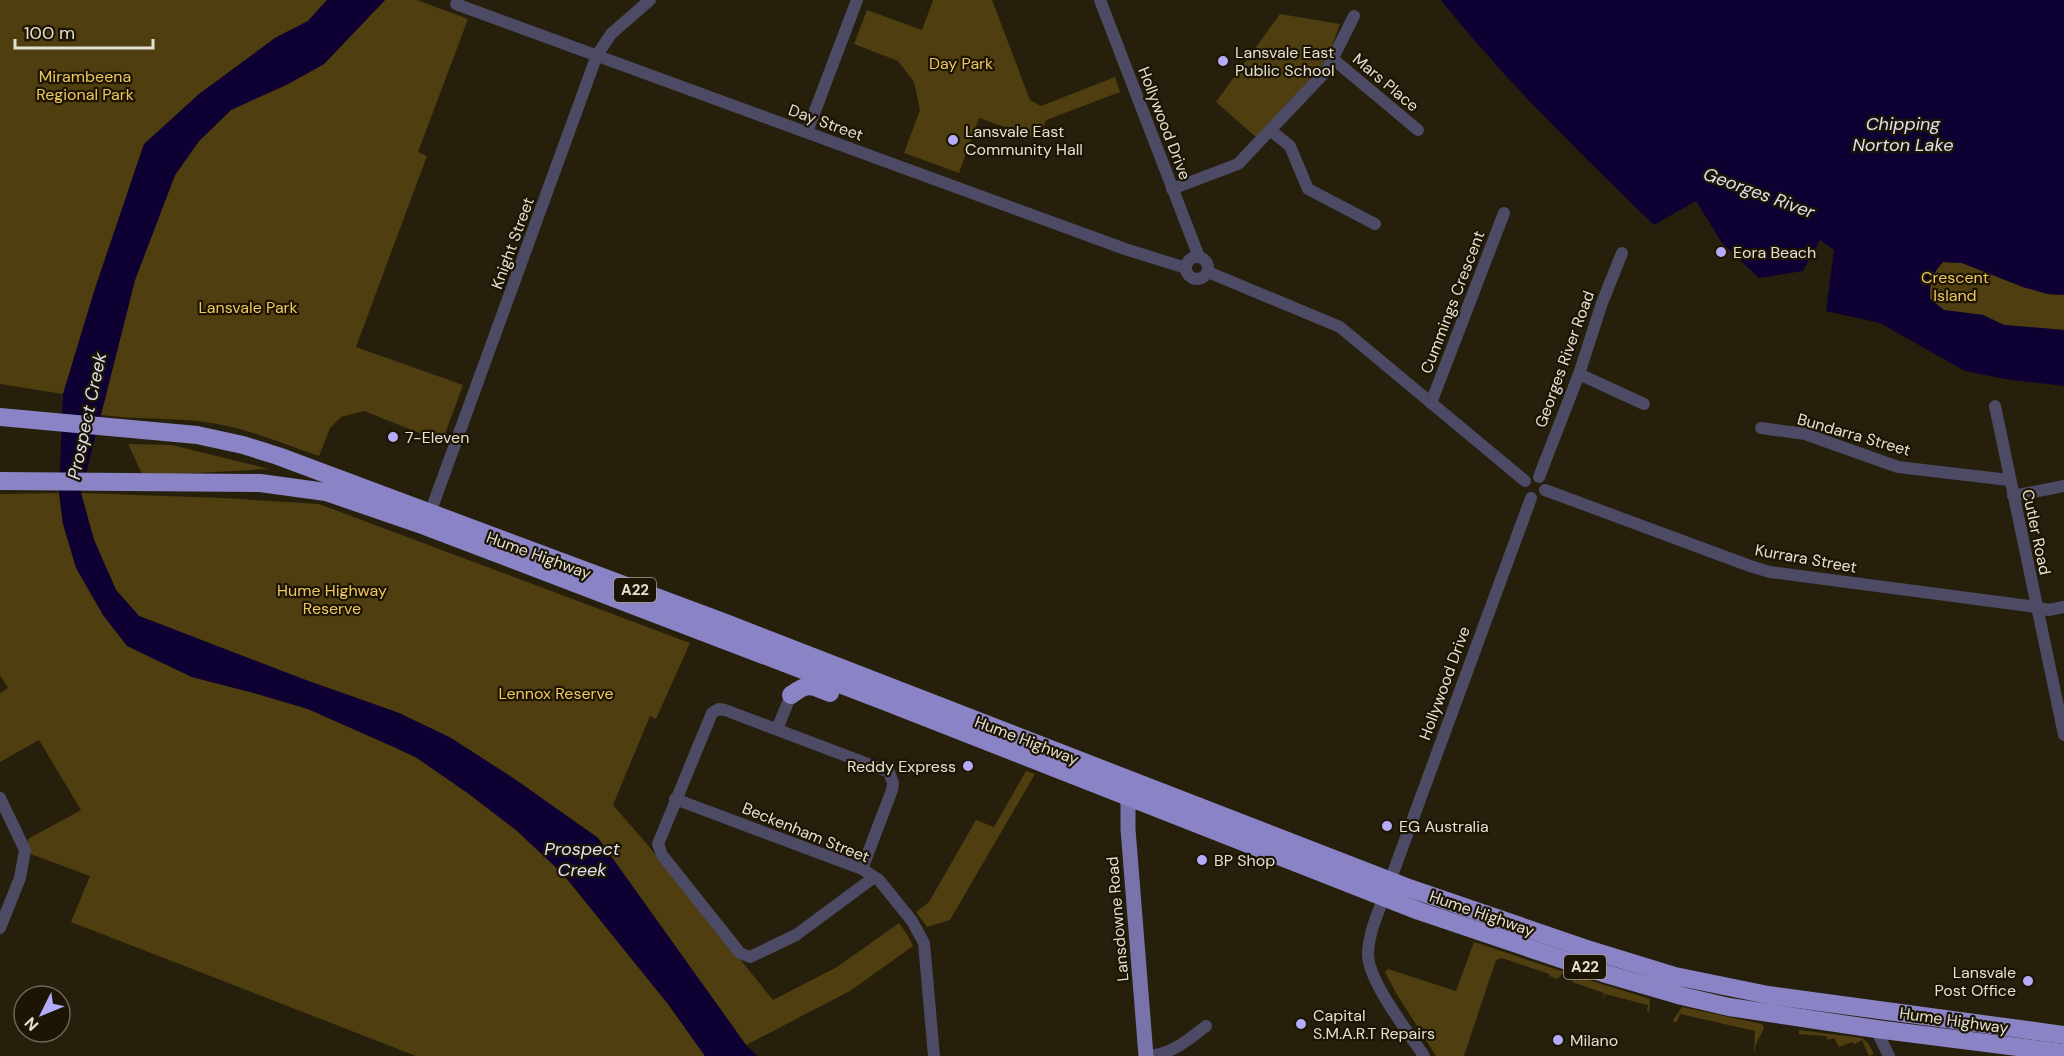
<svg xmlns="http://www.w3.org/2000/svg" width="2064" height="1056" viewBox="0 0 2064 1056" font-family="'DM Sans',sans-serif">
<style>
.green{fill:#4f3e10}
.water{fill:#0f0033}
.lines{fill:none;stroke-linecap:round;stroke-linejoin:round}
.minor{stroke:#4c4a65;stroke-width:12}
.major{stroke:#7873aa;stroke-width:15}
.highway{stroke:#8a83c6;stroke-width:18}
.poi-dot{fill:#b4acf9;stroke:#1d1503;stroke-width:2}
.labels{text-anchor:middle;stroke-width:4.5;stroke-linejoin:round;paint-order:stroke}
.shield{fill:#1d1503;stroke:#a8a295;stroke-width:1.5}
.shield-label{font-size:15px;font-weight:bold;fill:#e4dfd3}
.poi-label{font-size:16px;fill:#e4dfd3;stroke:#1d1503;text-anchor:start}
.park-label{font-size:16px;fill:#efc761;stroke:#1d1503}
.street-label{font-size:16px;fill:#e4dfd3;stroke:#1d1503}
.water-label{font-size:18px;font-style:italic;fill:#e0dff2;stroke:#1d1503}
</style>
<rect width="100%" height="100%" fill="#261f0b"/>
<!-- green -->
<g class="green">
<path d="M 0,0 L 327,0 L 308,21 L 275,38 L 144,144 L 95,288 L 63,394 L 0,384 Z"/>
<path d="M 385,0 L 417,0 L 468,19 L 418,152 L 427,156 L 356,347 L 463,385 L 442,442 L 364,411 L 341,417 L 330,428 L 319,456 C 286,445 252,430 217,424 C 179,417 140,420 101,415 L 135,280 L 175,175 L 199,141 L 231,110 L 288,84 L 324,64 Z"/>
<path d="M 933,0 L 992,0 L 1030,100 L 1041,106 L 1115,77 L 1120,92 L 1046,120 L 1039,139 L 979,118 L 959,173 L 904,153 L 920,110 L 914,82 L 898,61 L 854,44 L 867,10 L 922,30 Z"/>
<path d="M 1280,14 L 1340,24 L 1328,57 L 1322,66 L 1257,138 L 1216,102 Z"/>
<path d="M 1943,262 L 1962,263 L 2023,287 L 2048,294 L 2064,295 L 2064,330 L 2004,325 L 1983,315 L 1944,310 L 1930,299 C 1929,283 1932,274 1943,262 Z"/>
<path d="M 128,444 L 172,445 L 269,469 L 143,476 Z"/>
<path d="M 59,493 L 63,524 L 69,542 L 150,657 L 192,677 L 254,693 L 308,709 L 396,748 L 417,758 L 465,791 L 516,830 L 563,874 L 668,1004 L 705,1056 L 416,1056 L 71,922 L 90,876 L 28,853 L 28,839 L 81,810 L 39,740 L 0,762 L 0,693 L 8,688 L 0,675 L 0,494 Z"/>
<path d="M 81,493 L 223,498 L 319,504 L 690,643 L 656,719 L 650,716 L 613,805 L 646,843 L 773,1000 L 837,967 L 899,923 L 908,936 L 913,946 L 850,991 L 746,1045 L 598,838 L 516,780 L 451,738 L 399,713 L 303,679 L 139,616 L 116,590 L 94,540 Z"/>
<path d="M 1026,771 L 1035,774 L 950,920 L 927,927 L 916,912 L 929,902 L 976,820 L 994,827 Z"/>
<path d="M 1474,942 L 1564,972 L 1557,979 L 1549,976 L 1549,974 L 1502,958 L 1496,960 L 1464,1056 L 1436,1056 L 1396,993 L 1385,972 L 1388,969 L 1456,991 Z"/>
<path d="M 1579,977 L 1650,999 L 1649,1012 L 1647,1011 L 1648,1005 L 1605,994 L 1602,1000 L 1604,993 L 1572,982 L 1574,979 L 1578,981 Z"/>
<path d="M 1682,1007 L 1762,1024 L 1764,1028 L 1756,1044 L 1754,1054 L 1755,1031 L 1680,1014 L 1677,1022 L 1674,1022 L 1673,1020 Z"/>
<path d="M 1799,1030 L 1862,1038 L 1868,1043 L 1874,1054 L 1869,1056 L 1862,1040 L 1855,1044 L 1852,1042 L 1839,1047 L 1834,1038 L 1828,1040 L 1826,1036 L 1799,1034 Z"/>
</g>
<!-- water -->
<g class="water">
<path d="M 327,0 L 385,0 L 324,64 L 288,84 L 231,110 L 199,141 L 175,175 L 135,280 L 81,493 L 94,540 L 116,590 L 139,616 L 303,679 L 399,713 L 451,738 L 516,780 L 598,838 L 746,1045 L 757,1056 L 705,1056 L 668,1004 L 563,874 L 516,830 L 469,794 L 417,758 L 396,748 L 308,709 L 254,693 L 192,677 L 127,646 L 103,615 L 76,568 L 63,524 L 59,493 L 63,394 L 95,289 L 144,144 L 199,94 L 275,38 L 308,21 Z"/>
<path d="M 1441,0 L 2064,0 L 2064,295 L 2048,294 L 2023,287 L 1962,263 L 1943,262 C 1932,274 1929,283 1930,299 L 1944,310 L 1983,315 L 2004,325 L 2064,330 L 2064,386 L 2005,379 L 1965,371 L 1880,323 L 1826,311 L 1834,250 L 1820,240 L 1803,271 L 1759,278 L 1722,243 L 1696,201 L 1654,225 C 1580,153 1505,81 1441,0 Z"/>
</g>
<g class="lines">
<!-- minor -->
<g class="minor">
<path d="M 1100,0 L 1199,257"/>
<path d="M 456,4 L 1125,249 L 1186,268"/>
<path d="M 1333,59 L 1418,130"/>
<path d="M 1271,131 L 1290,146 L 1308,189 L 1375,224"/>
<path d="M 807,132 L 857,0"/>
<path d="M 1172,189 L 1238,164 L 1327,70 L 1354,16"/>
<circle cx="1197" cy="268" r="11"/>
<path d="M 1208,272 L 1340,327 L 1525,481"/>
<path d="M 1579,374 L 1644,404"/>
<path d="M 1431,403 L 1504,213"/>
<path d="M 1995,406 L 2064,735"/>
<path d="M 1761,428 L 1805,434 L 1898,467 L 2009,480"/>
<path d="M 1539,477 L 1579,374 L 1602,303 L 1622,253"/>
<path d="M 1545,490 L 1750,566 L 1770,572 L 2029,606 L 2049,610 L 2064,607"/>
<path d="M 2013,496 L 2064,486"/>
<path d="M 430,513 L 597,55 L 611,34 L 650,0"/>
<path d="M 777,729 L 791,695"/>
<path d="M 0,798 L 25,850 L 20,878 L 0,928"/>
<path d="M 675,799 L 862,869 L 879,880 L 912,921 L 924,943 L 934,1056"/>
<path d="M 862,869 L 892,790 L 893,783 L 889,772 L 725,710 L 719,709 L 712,713 L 658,844 L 662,855 L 740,953 L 750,957 L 796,935 L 873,878"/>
<path d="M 1876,1029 L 1889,1056"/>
<path d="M 1146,1056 C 1171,1055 1187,1041 1206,1026"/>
<path d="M 1424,1056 C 1409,1033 1367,980 1368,953 C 1369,929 1382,904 1390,881 L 1531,498"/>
</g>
<!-- major -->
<path class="major" d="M 1132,788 L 1128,797 L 1128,829 L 1146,1056"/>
<!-- highway -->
<g class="highway">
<path d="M 0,417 L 197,435 L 243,445 L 278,456 L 723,622 L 1406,887 L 1584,948 L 1675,976 L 1768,995 L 2064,1035"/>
<path d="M 0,481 L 260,483 L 326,492 L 425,526 L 884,701 L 1419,911 L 1603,973 L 1682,996 L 1729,1007 L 1876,1029 L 2064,1053"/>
<path d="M 791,695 C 808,682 811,685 830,693"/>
</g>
</g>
<!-- markers -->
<g class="poi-dot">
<circle cx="1223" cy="61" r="6"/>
<circle cx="953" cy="140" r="6"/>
<circle cx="1721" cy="252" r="6"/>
<circle cx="393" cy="437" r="6"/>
<circle cx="968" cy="766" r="6"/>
<circle cx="1387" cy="826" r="6"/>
<circle cx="1202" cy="860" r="6"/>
<circle cx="2028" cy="981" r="6"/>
<circle cx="1301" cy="1024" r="6"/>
<circle cx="1558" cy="1040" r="6"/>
</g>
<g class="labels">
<!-- shield labels -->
<g class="shield">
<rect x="614" y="578" width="42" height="24" rx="4.5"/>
<rect x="1564" y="955" width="42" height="24" rx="4.5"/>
</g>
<g class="shield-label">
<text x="635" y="595">A22</text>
<text x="1585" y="972">A22</text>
</g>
<!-- poi labels -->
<g class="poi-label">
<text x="1235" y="58">Lansvale East<tspan x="1235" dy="18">Public School</tspan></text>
<text x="965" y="137">Lansvale East<tspan x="965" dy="18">Community Hall</tspan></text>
<text x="1733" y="258">Eora Beach</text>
<text x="405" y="443">7-Eleven</text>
<text x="956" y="772" text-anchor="end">Reddy Express</text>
<text x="1399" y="832">EG Australia</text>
<text x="1214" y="866">BP Shop</text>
<text x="2016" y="978" text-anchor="end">Lansvale<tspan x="2016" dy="18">Post Office</tspan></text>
<text x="1313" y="1021">Capital<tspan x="1313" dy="18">S.M.A.R.T Repairs</tspan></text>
<text x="1570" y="1046">Milano</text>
</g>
<!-- park labels -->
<g class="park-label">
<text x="961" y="69">Day Park</text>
<text x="85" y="82">Mirambeena<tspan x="85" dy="18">Regional Park</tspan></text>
<text x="1955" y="283">Crescent<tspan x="1955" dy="18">Island</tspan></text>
<text x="248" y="313">Lansvale Park</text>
<text x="332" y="596">Hume Highway<tspan x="332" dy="18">Reserve</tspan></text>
<text x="556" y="699">Lennox Reserve</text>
</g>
<!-- street labels -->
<g class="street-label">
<text transform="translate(1386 82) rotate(40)" y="6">Mars Place</text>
<text transform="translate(826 122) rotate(20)" y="6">Day Street</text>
<text transform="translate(1165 123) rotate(69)" y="6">Hollywood Drive</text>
<text transform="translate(512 243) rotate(-70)" y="6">Knight Street</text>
<text transform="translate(1452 302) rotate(-69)" y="6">Cummings Crescent</text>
<text transform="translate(1564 359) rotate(-70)" y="6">Georges River Road</text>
<text transform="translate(1854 434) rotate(16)" y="6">Bundarra Street</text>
<text transform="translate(2037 532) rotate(78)" y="6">Cutler Road</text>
<text transform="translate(539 555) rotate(20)" y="6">Hume Highway</text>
<text transform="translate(1806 558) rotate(10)" y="6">Kurrara Street</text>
<text transform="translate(1444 683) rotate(-70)" y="6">Hollywood Drive</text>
<text transform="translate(1027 740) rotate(21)" y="6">Hume Highway</text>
<text transform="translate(806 832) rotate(22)" y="6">Beckenham Street</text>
<text transform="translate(1482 913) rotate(19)" y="6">Hume Highway</text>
<text transform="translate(1117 919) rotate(-95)" y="6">Lansdowne Road</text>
<text transform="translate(1954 1020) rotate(8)" y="6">Hume Highway</text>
</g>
<!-- water labels -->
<g class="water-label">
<text x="1903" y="130">Chipping<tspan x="1903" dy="21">Norton Lake</tspan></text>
<text transform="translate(1759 193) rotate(20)" y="6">Georges River</text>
<text transform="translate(87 416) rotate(-78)" y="6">Prospect Creek</text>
<text x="582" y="855">Prospect<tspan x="582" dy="21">Creek</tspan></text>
</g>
</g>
<!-- north arrow -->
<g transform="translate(42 1014) rotate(227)"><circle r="28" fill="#1d1503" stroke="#6d6656" stroke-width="1.5"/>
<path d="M0-4.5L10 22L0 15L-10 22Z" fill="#b4acf9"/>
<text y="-9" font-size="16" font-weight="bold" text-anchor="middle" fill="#e4dfd3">N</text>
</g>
<!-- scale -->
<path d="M15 39v9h138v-9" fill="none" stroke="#e4dfd3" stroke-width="3"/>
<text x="24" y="39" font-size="18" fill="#e4dfd3" stroke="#1d1503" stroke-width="4.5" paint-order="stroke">100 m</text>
</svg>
